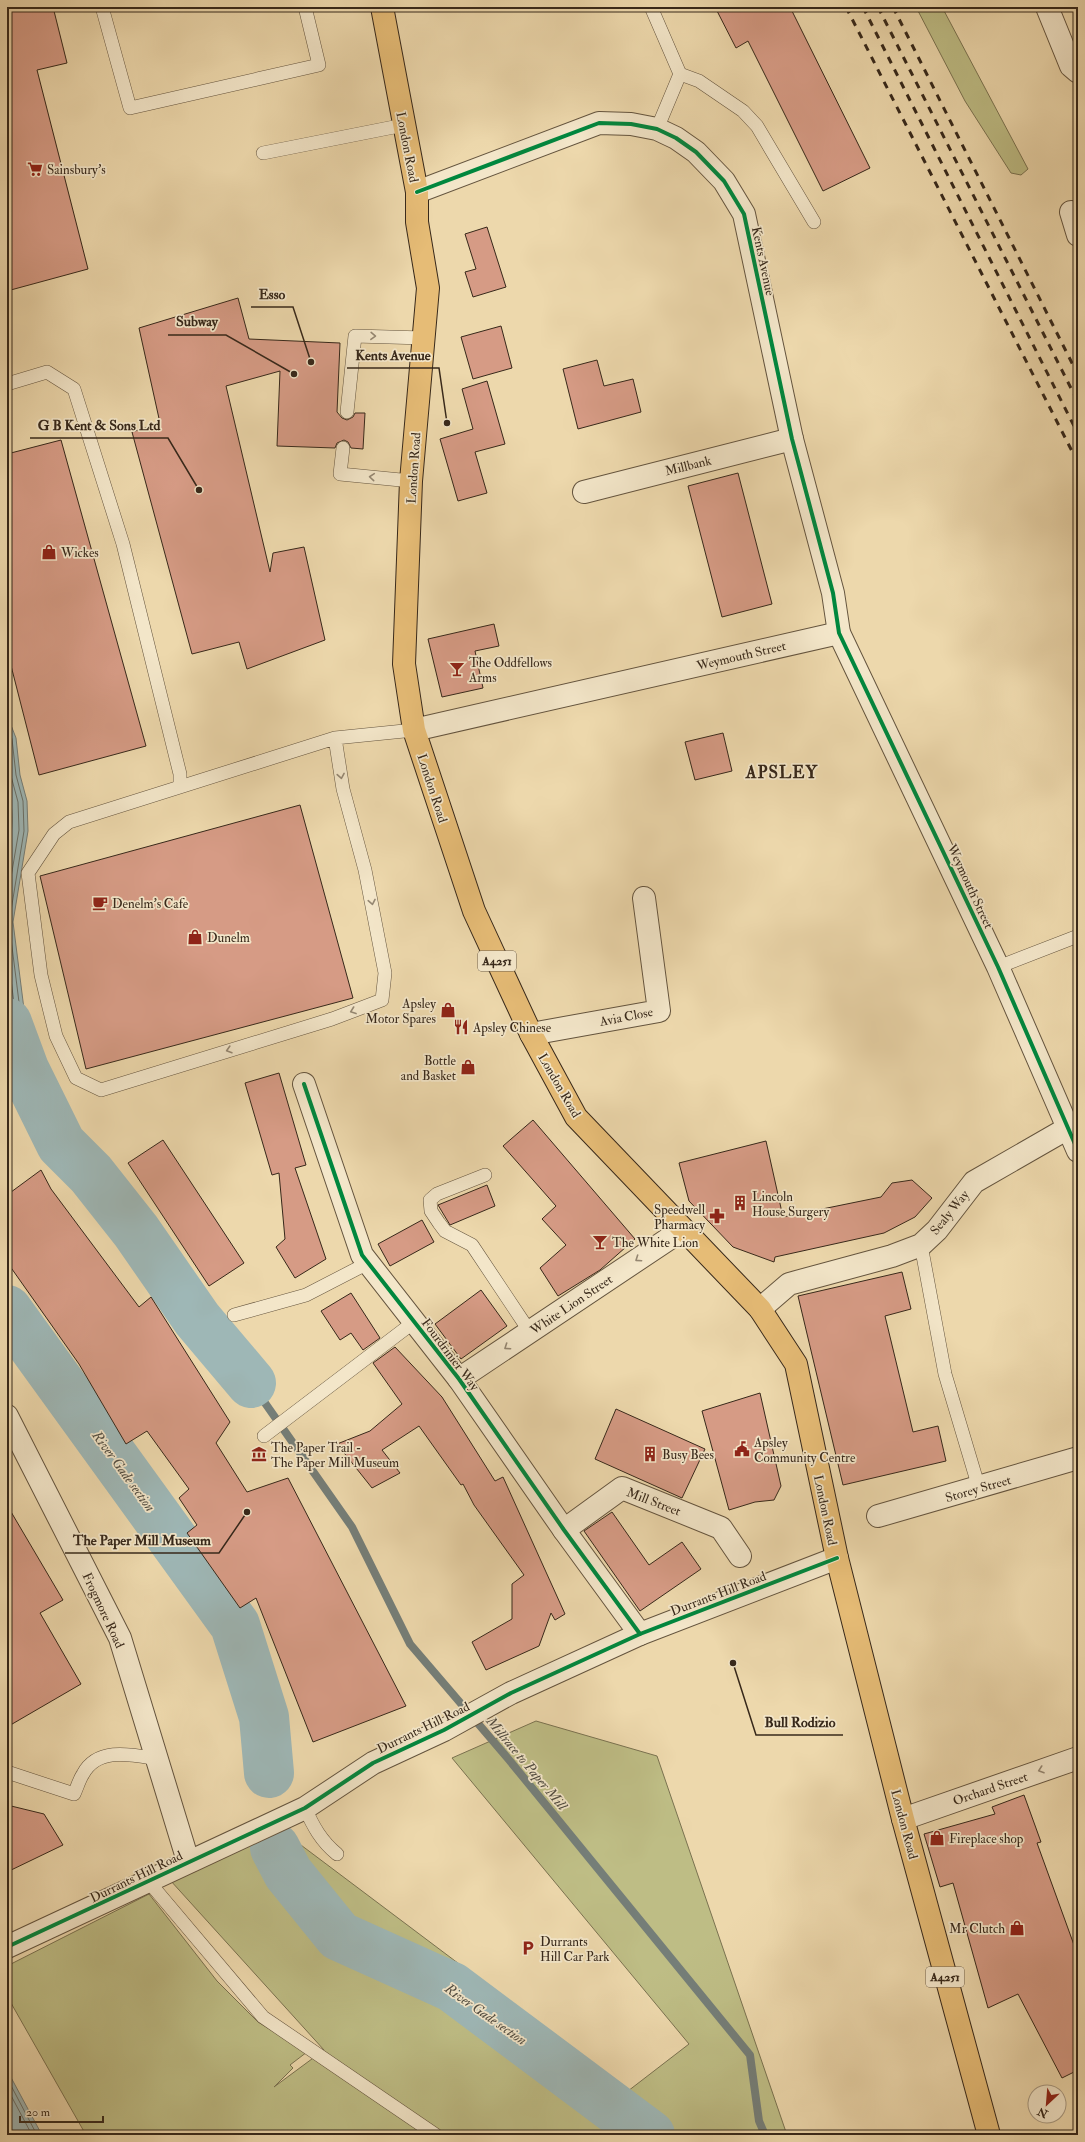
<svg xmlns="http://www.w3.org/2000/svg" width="1085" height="2142" viewBox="0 0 1085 2142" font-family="'IM FELL Double Pica',serif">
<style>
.green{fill:#bebd85;stroke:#7a7250}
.water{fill:#9eb7b6;stroke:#757e78}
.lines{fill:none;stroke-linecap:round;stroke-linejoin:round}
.shore{stroke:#6a7068;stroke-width:1}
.stream{stroke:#757e78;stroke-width:8}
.river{stroke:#9eb7b6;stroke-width:50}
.building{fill:#d69b85;stroke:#37281a}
.service-casing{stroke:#64543e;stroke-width:14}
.minor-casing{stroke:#64543e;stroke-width:24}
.tertiary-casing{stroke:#64543e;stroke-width:24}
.primary-casing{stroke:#37281a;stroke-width:24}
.service{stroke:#f3e6c9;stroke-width:13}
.minor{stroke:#f3e6c9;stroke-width:22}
.tertiary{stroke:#f3e6c9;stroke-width:22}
.primary{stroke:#e6bc76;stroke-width:22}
.rail{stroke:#37281a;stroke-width:3;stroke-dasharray:7 7;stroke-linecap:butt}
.cycleway-casing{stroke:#f3e6c9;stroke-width:6}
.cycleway{stroke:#00873e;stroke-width:4}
.oneway{stroke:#958772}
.labels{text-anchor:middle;stroke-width:3.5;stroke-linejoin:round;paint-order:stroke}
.shield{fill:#f3e6c9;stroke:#6f614e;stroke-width:1}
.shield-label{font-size:12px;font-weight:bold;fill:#37281a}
.street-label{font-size:13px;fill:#37281a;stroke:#f3e6c9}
.poi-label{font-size:13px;fill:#37281a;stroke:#f3e6c9;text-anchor:start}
.water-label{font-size:14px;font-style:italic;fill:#514c41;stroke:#f3e6c9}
.district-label{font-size:17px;font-weight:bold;letter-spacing:1px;fill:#37281a;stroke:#f3e6c9}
.leader{fill:none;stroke:#37281a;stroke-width:1.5}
.callout-dot{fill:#37281a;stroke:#f3e6c9;stroke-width:1.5}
.callout-label{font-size:14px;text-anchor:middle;font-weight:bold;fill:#37281a;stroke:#f3e6c9;stroke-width:3.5;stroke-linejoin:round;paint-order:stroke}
</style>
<rect width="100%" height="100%" fill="#edd8ac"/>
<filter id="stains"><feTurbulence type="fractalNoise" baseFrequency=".005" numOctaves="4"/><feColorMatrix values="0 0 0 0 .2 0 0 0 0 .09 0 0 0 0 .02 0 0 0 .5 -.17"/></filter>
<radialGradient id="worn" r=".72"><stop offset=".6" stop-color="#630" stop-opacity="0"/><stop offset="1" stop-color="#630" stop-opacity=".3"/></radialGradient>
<!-- green -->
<g class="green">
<path d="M 916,7 L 942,7 L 1028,169 L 1021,175 L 1011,173 L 965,101 Z"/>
<path d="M 536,1721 L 657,1756 L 787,2135 L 86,2135 L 7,1996 L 7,1966 L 149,1894 L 217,1981 L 258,2022 L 307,2052 L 290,2065 L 293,2068 L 274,2087 L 324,2050 L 170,1880 L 273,1824 L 628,2091 L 689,2044 L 452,1758 Z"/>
</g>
<!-- water -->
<g class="water">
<path d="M 7,715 L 16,738 L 20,775 L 27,801 L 28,831 L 13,922 L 25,1017 L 46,1086 L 61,1144 L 37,1136 L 7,1092 Z"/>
<path d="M 7,2070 L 42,2135 L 7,2135 Z"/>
</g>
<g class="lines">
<!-- shore -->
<g class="shore">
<path d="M 7,726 L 12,739 L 16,775 L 23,801 L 24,831 L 9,923 L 21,1018 L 42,1087 L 54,1136 L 40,1133 L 12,1094 L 7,1092"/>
<path d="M 7,740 L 11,776 L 18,802 L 19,830 L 7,901"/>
<path d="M 7,783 C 15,811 12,835 7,864"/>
<path d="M 7,947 L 16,1020 L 37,1088 L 47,1129 L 43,1128 L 16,1091 L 7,1087"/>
<path d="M 7,997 L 10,1021 L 34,1101 L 31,1101 L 18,1085 L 7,1081"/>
<path d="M 7,2078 L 37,2135"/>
<path d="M 7,2088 L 32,2135"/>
</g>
<!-- stream -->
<path class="stream" d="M 251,1383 L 352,1527 L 410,1644 L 510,1761 L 750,2055 L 759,2121 L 765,2135"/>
<!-- river -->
<g class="river">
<path d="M 7,1023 L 24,1069 L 61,1144 L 91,1174 L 136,1231 L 197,1319 L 251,1383"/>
<path d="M 7,1310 L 235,1625 L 264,1717 L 269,1773"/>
<path d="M 275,1848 L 288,1873 L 339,1936 L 452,1987 L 650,2135"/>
</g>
</g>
<!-- building -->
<g class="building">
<path d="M 7,7 L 53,7 L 67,63 L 37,70 L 88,269 L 7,291 Z"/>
<path d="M 715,7 L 790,7 L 870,168 L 823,191 L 748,41 L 736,48 Z"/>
<path d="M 487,227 L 506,287 L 473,297 L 465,272 L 476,269 L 465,234 Z"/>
<path d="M 238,298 L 249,339 L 340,343 L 337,412 L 342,418 L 347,420 L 353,417 L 355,413 L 365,413 L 363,449 L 351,448 L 348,442 L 344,440 L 337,443 L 335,448 L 277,446 L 280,371 L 226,386 L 270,572 L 273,553 L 304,547 L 325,640 L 247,669 L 239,642 L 192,654 L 132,432 L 160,423 L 139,328 Z"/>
<path d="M 501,326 L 512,368 L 473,379 L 461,337 Z"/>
<path d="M 597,360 L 604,386 L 633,379 L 641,412 L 578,429 L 563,369 Z"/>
<path d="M 487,381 L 505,444 L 475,452 L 487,493 L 458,501 L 440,439 L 473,429 L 462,389 Z"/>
<path d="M 61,440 L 146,746 L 39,775 L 7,650 L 7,454 Z"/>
<path d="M 738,473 L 772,604 L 722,617 L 688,486 Z"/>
<path d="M 494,624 L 499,646 L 475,651 L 483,688 L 442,697 L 428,639 Z"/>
<path d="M 723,733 L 732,771 L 695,780 L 685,742 Z"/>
<path d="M 300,805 L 353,998 L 86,1069 L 40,876 Z"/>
<path d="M 279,1073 L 306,1165 L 295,1168 L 326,1259 L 295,1278 L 276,1247 L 285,1239 L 279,1173 L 272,1175 L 245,1083 Z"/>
<path d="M 533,1120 L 635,1239 L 600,1270 L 558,1296 L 540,1268 L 566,1245 L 542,1219 L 556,1206 L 503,1146 Z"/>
<path d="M 163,1140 L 244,1263 L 209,1286 L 128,1163 Z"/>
<path d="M 766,1141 L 783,1217 L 881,1197 L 892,1183 L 912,1180 L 932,1198 L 915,1217 L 884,1233 L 775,1257 L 774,1262 L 733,1247 L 689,1201 L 679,1163 Z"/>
<path d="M 41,1170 L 51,1189 L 139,1307 L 151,1297 L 230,1422 L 216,1443 L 247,1492 L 288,1478 L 406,1706 L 313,1742 L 256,1598 L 240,1608 L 187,1533 L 197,1525 L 179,1498 L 189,1489 L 147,1431 L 126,1444 L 79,1364 L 7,1262 L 7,1195 Z"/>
<path d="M 487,1185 L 495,1206 L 450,1225 L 438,1205 Z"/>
<path d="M 422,1220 L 434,1242 L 390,1266 L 378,1244 Z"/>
<path d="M 902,1272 L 911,1309 L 885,1316 L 913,1432 L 938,1426 L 946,1461 L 843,1485 L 798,1296 Z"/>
<path d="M 481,1290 L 507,1326 L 461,1359 L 435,1324 Z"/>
<path d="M 351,1293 L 380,1338 L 363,1350 L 351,1333 L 340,1340 L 321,1311 Z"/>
<path d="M 395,1347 L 442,1397 L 495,1481 L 503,1477 L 565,1614 L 555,1620 L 551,1613 L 539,1646 L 486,1670 L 472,1642 L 512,1619 L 512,1584 L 524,1575 L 474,1505 L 463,1484 L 461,1485 L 419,1426 L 382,1450 L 400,1473 L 372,1488 L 337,1444 L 370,1431 L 402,1404 L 373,1363 Z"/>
<path d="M 760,1393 L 781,1486 L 774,1500 L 755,1502 L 729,1510 L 702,1411 Z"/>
<path d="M 616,1409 L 705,1449 L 682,1498 L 595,1459 Z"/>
<path d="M 7,1505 L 63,1600 L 40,1613 L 81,1684 L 7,1727 Z"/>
<path d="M 612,1512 L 649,1565 L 682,1542 L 701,1569 L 640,1611 L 584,1531 Z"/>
<path d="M 1024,1795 L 1041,1842 L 1037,1843 L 1078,1956 L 1078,2070 L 1062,2078 L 1018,1994 L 988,2008 L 953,1883 L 940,1887 L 924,1834 L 995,1814 L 992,1807 Z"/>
<path d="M 7,1805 L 44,1814 L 63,1845 L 7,1872 Z"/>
</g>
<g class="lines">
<!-- service casing -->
<g class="service-casing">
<g id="service">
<path d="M 102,7 L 130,108 L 319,65 L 305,7"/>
<path d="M 651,7 L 680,74 L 657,129"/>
<path d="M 680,74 L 699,81 L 743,111 L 757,126 L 814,222"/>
<path d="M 263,153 L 404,125"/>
<path d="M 7,384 L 47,372 L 74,389 L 123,544 L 180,774 L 180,786"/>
<path d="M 347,412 L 355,336 L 424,338"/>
<path d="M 343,448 L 340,474 L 411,481"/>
<path d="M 335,738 L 343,789 L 365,870 L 385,973 L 382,1000 L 332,1019 L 101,1090 L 76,1078 L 56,1036 L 41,975 L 28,873 L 54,834 L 69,822 L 335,738 L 414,730"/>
<path d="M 998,967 L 1078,936"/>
<path d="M 485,1175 L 437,1194 L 430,1200 L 431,1211 L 439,1223 L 445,1231 L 472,1245 L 530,1332"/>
<path d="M 921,1245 L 945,1374 L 979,1488"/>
<path d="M 234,1315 L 306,1295 L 368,1263"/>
<path d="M 264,1436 L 414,1322"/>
<path d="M 7,1772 L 74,1794 C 77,1788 79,1780 83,1774 C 98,1746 133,1755 158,1759"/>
<path d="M 305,1808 C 313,1826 321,1841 337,1854"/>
<path d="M 149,1882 L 263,2017 L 436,2135"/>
</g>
</g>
<!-- minor casing -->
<g class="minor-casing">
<g id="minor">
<path d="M 1047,7 L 1071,66 L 1078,72"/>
<path d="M 417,192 L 599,123 L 631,124 L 657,129 L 676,138 L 696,152 L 724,181 L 744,214 L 792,439 L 833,593 L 839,633 L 998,967 L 1078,1151"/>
<path d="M 1071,212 L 1078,235"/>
<path d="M 584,492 L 792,439"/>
<path d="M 414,730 L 839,633"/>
<path d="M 531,1034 L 659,1011 L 644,898"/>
<path d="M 304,1084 L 362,1255 L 459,1379 L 564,1530 L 640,1634"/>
<path d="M 760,1309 L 789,1284 L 892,1256 L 921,1245 L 937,1230 L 974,1182 L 1068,1128"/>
<path d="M 459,1379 L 682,1230"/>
<path d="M 7,1416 L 120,1638 L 188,1861"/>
<path d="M 878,1516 L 1078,1458"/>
<path d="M 564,1530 L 622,1488 L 721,1528 L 740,1556"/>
<path d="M 903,1819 L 1078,1758"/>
</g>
</g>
<!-- tertiary casing -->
<g class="tertiary-casing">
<path id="tertiary" d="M 7,1947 L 305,1808 L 373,1763 L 444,1730 L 511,1693 L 640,1634 L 837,1558"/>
</g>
<!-- primary casing -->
<g class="primary-casing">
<path id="primary" d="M 382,7 L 417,192 L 417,222 L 428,288 L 411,481 L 404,664 L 414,730 L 474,911 L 531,1034 L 576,1117 L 760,1309 L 796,1364 L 837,1558 L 903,1819 L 989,2135"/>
</g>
<!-- service -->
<use href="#service" class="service"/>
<!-- minor -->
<use href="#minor" class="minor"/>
<!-- tertiary -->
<use href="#tertiary" class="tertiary"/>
<!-- primary -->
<use href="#primary" class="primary"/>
<!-- rail -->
<g class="rail">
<path d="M 846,7 L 1078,463"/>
<path d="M 863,7 L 1078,434"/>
<path d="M 878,7 L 1078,402"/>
<path d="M 893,7 L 1078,375"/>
</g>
<!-- cycleway casing -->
<g class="cycleway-casing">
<g id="cycleway">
<path d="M 417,192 L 599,123 L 631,124 L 657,129 L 676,138 L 696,152 L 724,181 L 744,214 L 792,439 L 833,593 L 839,633 L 998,967 L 1078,1151"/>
<path d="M 304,1084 L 362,1255 L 459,1379 L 564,1530 L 640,1634"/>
<path d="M 7,1947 L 305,1808 L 373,1763 L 444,1730 L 511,1693 L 640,1634 L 837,1558"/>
</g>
</g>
<!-- cycleway -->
<use href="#cycleway" class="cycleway"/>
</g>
<!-- one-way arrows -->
<defs><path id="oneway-chevron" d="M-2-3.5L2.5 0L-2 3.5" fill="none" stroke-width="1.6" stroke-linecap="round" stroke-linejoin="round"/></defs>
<g class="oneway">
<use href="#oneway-chevron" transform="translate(373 336) rotate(2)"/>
<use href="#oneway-chevron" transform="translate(372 477) rotate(-175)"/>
<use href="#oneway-chevron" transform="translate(341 776) rotate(80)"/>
<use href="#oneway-chevron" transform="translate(372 902) rotate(79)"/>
<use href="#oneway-chevron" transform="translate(353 1011) rotate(160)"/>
<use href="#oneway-chevron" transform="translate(229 1050) rotate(163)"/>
<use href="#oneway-chevron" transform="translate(638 1259) rotate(146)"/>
<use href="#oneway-chevron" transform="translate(507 1347) rotate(146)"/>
<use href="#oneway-chevron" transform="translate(1041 1770) rotate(161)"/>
</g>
<!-- icons -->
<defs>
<g id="supermarket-bare" transform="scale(1.2)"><path d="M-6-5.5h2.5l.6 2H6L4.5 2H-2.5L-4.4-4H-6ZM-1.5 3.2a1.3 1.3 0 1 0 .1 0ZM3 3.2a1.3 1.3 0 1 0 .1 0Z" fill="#8f2418" stroke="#f3e6c9" stroke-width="2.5" paint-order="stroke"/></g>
<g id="shop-bare" transform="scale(1.2)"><path d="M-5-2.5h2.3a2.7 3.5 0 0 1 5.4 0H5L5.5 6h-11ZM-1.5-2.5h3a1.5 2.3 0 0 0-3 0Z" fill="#8f2418" stroke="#f3e6c9" stroke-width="2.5" paint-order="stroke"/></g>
<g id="bar-bare" transform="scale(1.2)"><path d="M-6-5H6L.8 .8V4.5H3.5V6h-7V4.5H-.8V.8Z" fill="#8f2418" stroke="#f3e6c9" stroke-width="2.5" paint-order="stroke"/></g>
<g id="cafe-bare" transform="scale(1.2)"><path d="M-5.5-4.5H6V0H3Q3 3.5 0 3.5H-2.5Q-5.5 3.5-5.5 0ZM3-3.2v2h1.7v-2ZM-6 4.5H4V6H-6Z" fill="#8f2418" stroke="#f3e6c9" stroke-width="2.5" paint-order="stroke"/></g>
<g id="restaurant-bare" transform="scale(1.2)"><path d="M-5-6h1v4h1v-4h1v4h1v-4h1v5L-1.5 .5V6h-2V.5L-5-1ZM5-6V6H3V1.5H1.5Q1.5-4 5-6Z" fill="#8f2418" stroke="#f3e6c9" stroke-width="2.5" paint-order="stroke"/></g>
<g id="building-bare" transform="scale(1.2)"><path d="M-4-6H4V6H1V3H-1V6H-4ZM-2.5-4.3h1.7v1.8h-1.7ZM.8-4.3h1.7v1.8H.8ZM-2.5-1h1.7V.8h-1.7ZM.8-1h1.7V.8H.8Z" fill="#8f2418" stroke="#f3e6c9" stroke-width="2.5" paint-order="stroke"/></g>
<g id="pharmacy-bare" transform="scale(1.2)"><path d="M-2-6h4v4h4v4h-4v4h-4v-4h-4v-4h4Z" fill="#8f2418" stroke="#f3e6c9" stroke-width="2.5" paint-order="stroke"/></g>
<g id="civic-bare" transform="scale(1.2)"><path d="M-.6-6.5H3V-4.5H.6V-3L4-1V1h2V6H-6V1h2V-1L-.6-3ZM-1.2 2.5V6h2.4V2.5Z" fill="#8f2418" stroke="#f3e6c9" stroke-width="2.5" paint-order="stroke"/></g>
<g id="museum-bare" transform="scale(1.2)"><path d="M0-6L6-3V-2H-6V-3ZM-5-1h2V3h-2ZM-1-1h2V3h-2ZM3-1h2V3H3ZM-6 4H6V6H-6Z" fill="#8f2418" stroke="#f3e6c9" stroke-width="2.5" paint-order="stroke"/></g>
<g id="parking-bare" transform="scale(1.2)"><path d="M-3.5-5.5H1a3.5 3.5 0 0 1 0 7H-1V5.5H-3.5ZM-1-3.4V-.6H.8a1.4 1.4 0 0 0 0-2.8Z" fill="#8f2418" stroke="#f3e6c9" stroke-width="2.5" paint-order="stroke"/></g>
</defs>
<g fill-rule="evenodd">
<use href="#supermarket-bare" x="35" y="169"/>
<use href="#shop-bare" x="49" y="552"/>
<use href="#bar-bare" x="457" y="669"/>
<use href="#cafe-bare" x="100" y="903"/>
<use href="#shop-bare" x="195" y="937"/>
<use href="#shop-bare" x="448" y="1010"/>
<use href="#restaurant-bare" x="461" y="1027"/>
<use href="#shop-bare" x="468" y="1067"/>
<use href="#building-bare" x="740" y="1203"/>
<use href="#pharmacy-bare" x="717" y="1216"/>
<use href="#bar-bare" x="600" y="1242"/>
<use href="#civic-bare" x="742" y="1449"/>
<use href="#museum-bare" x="259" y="1454"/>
<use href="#building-bare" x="650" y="1454"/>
<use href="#shop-bare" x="937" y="1838"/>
<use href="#shop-bare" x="1017" y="1928"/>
<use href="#parking-bare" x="528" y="1948"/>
</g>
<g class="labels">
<!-- shield labels -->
<g class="shield">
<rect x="478" y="951" width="38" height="20" rx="3"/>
<rect x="926" y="1967" width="38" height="20" rx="3"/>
</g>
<g class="shield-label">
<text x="497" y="965">A4251</text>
<text x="945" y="1981">A4251</text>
</g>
<!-- street labels -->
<g class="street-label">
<text transform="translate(408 147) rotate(79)" y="5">London Road</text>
<text transform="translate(764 261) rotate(78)" y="5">Kents Avenue</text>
<text transform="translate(688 465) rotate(-14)" y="5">Millbank</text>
<text transform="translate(413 468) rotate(-86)" y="5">London Road</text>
<text transform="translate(741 655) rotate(-13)" y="5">Weymouth Street</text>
<text transform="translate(433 788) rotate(72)" y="5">London Road</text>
<text transform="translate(971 886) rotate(65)" y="5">Weymouth Street</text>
<text transform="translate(626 1016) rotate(-11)" y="5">Avia Close</text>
<text transform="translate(560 1085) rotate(60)" y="5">London Road</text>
<text transform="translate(949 1212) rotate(-51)" y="5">Sealy Way</text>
<text transform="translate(571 1304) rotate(-34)" y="5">White Lion Street</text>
<text transform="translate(451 1354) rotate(53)" y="5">Fourdrinier Way</text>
<text transform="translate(978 1488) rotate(-16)" y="5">Storey Street</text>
<text transform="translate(654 1501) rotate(21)" y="5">Mill Street</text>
<text transform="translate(826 1510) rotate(78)" y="5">London Road</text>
<text transform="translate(718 1593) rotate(-21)" y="5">Durrants Hill Road</text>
<text transform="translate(104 1610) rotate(65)" y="5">Frogmore Road</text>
<text transform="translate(423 1727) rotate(-26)" y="5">Durrants Hill Road</text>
<text transform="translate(990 1788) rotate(-19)" y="5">Orchard Street</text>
<text transform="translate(905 1824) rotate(75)" y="5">London Road</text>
<text transform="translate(136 1876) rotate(-26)" y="5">Durrants Hill Road</text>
</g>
<!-- poi labels -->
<g class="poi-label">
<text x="47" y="174">Sainsbury's</text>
<text x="61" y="557">Wickes</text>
<text x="469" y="667">The Oddfellows<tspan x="469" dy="15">Arms</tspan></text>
<text x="112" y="908">Denelm's Cafe</text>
<text x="207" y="942">Dunelm</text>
<text x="436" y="1008" text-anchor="end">Apsley<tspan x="436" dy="15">Motor Spares</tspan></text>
<text x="473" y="1032">Apsley Chinese</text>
<text x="456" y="1065" text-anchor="end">Bottle<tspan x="456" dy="15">and Basket</tspan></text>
<text x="752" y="1201">Lincoln<tspan x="752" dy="15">House Surgery</tspan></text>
<text x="705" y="1214" text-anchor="end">Speedwell<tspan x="705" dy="15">Pharmacy</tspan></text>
<text x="612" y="1247">The White Lion</text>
<text x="754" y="1447">Apsley<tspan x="754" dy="15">Community Centre</tspan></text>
<text x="271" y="1452">The Paper Trail -<tspan x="271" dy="15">The Paper Mill Museum</tspan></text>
<text x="662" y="1459">Busy Bees</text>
<text x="949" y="1843">Fireplace shop</text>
<text x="1005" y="1933" text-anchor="end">Mr Clutch</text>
<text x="540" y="1946">Durrants<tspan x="540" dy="15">Hill Car Park</tspan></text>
</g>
<!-- water labels -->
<g class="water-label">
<text transform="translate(124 1471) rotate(54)" y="5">River Gade section</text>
<text transform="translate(527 1763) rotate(50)" y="5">Millrace to Paper Mill</text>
<text transform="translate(486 2014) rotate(35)" y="5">River Gade section</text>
</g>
<!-- district labels -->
<g class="district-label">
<text x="782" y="778">APSLEY</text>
</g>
</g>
<!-- callouts -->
<path class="leader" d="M311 362L293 307H251M294 374L226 335H168M447 423L439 368H347M199 490L168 438H30M247 1512L219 1553H65M733 1663L756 1735H843"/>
<g class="callout-dot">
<circle cx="311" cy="362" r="4"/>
<circle cx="294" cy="374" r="4"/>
<circle cx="447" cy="423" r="4"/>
<circle cx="199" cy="490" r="4"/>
<circle cx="247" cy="1512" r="4"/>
<circle cx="733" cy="1663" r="4"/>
</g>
<g class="callout-label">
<text x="272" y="299">Esso</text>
<text x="197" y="326">Subway</text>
<text x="393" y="360">Kents Avenue</text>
<text x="99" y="430">G B Kent &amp; Sons Ltd</text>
<text x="142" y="1545">The Paper Mill Museum</text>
<text x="800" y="1727">Bull Rodizio</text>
</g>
<!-- margin -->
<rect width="1085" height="2142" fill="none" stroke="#edd8ac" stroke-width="24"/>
<rect x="8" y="8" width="1069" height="2126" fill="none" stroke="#37281a" stroke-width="2"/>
<rect x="12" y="12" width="1061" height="2118" fill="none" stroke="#37281a"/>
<!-- north arrow -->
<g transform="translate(1047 2104) rotate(206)"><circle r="19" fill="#f3e6c9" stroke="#a89a83"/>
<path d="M0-3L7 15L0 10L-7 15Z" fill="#8f2418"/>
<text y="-6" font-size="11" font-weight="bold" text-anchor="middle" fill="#37281a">N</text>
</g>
<!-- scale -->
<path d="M20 2116v6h83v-6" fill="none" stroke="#37281a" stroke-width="2"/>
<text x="26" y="2116" font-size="12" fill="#37281a" stroke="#f3e6c9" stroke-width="3" paint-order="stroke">20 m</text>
<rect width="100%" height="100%" filter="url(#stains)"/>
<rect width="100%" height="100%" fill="url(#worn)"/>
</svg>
